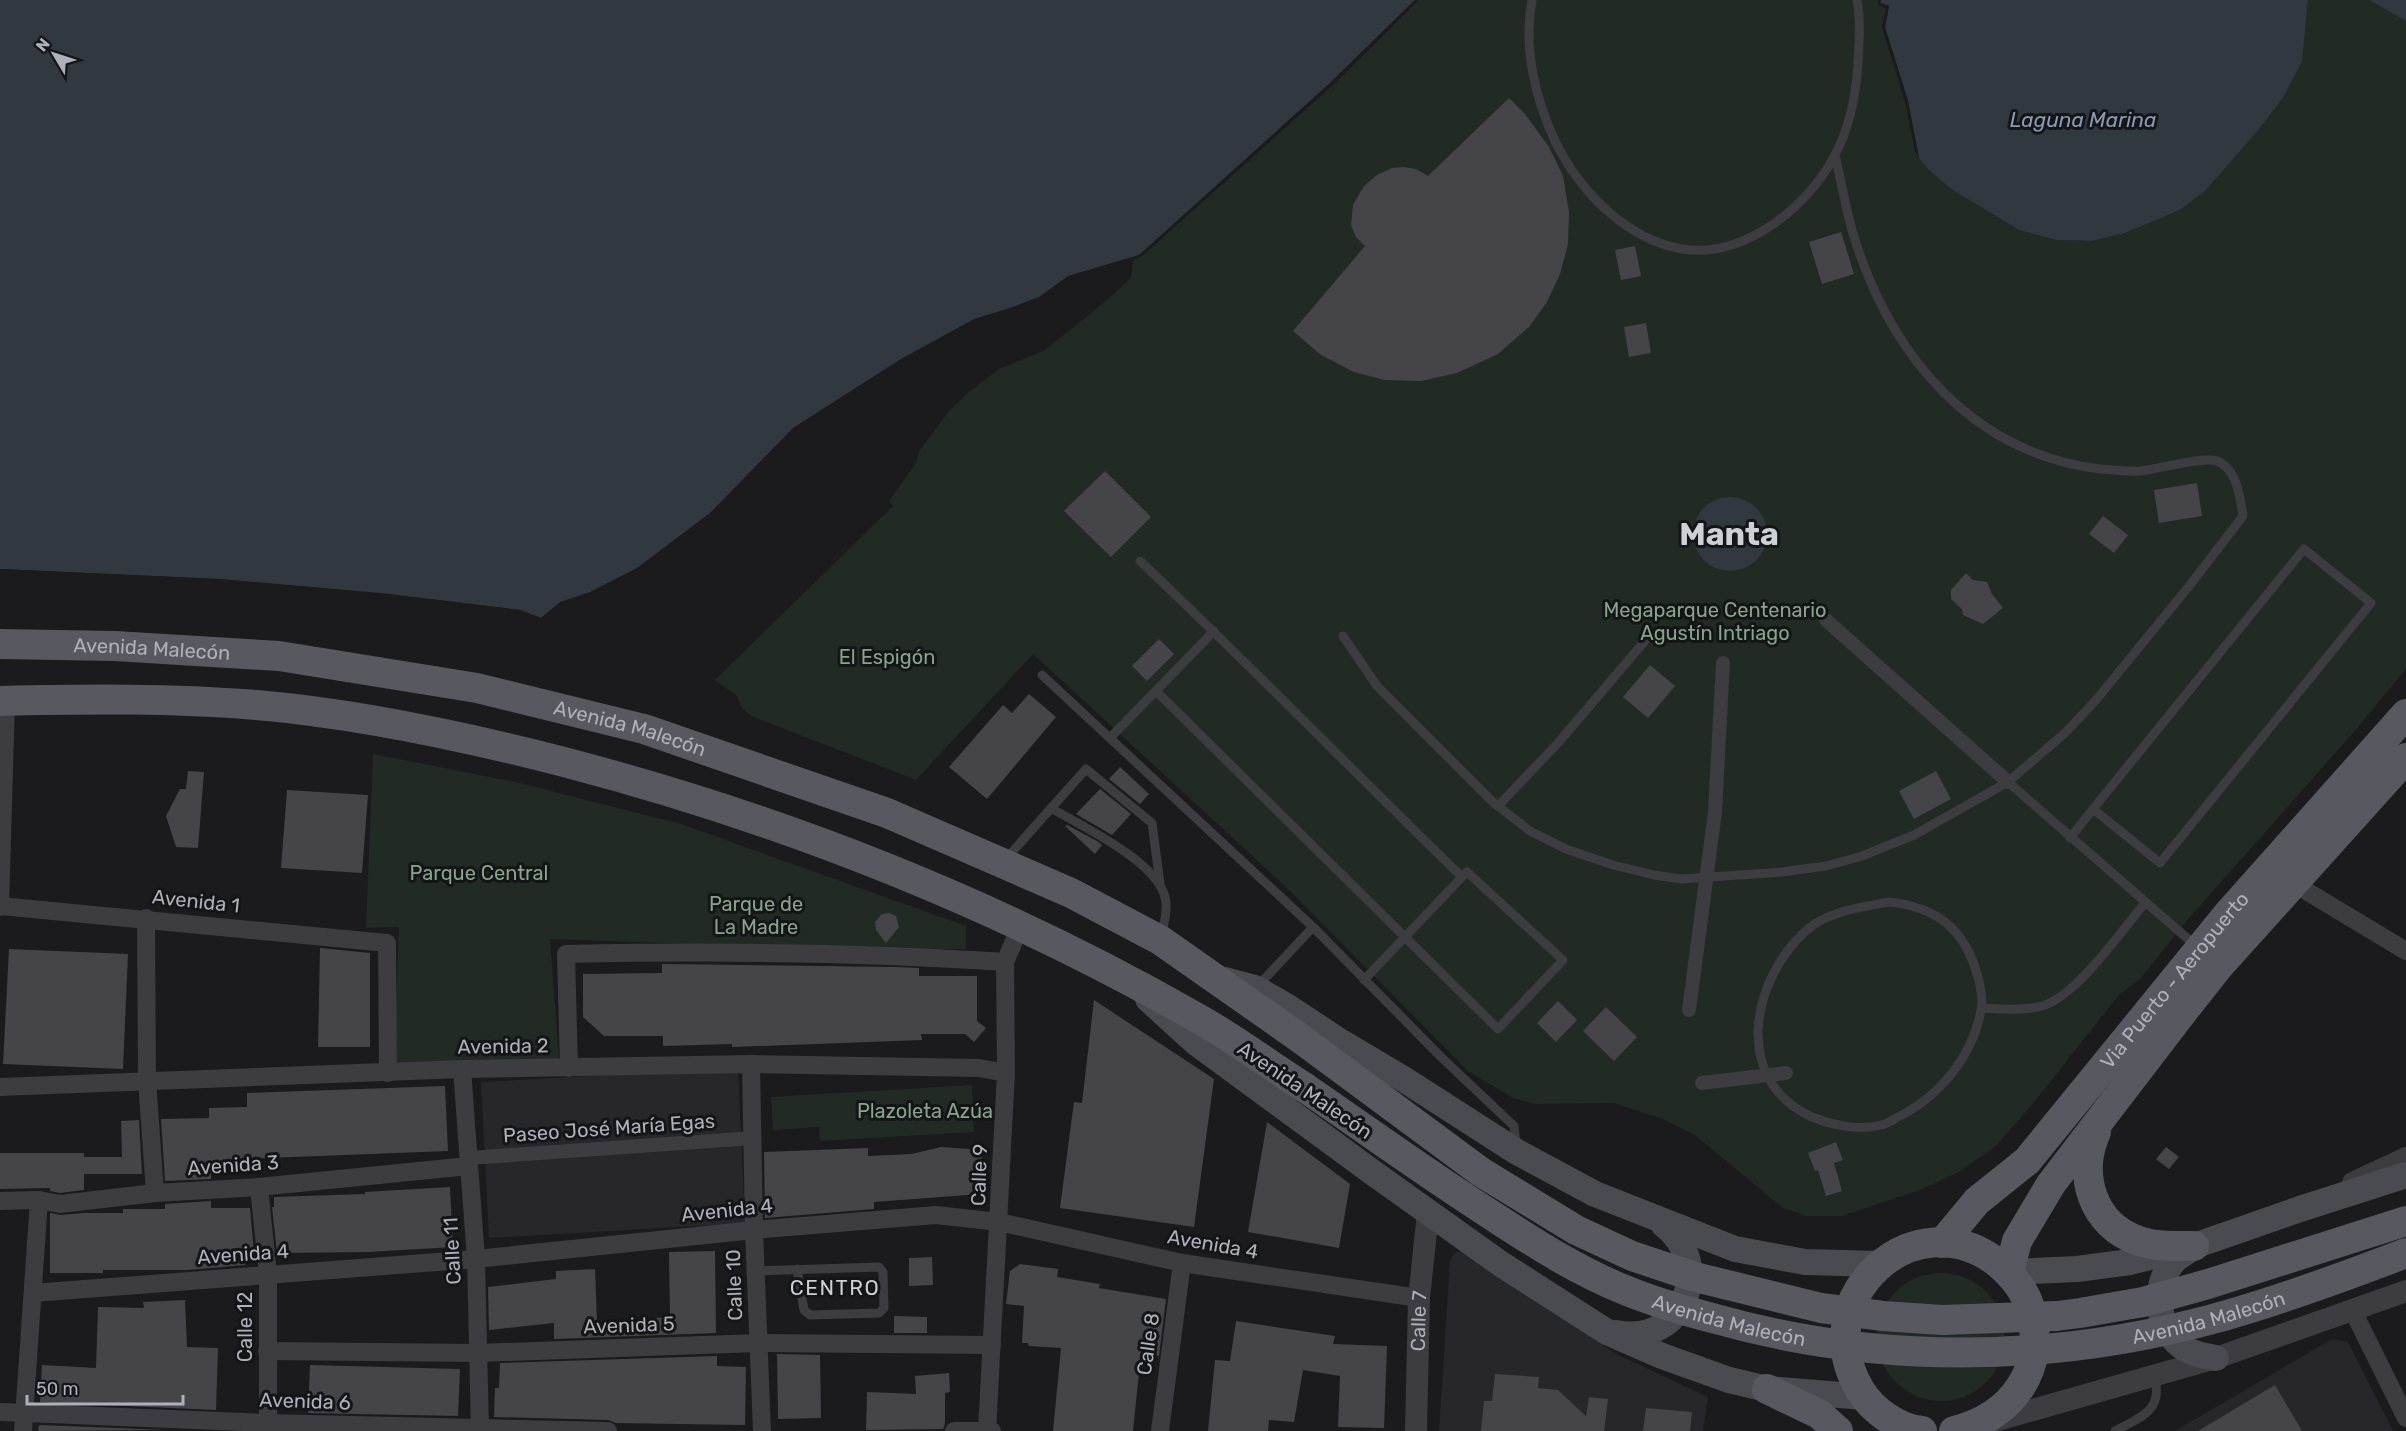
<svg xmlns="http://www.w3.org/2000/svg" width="2406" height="1431" viewBox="0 0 2406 1431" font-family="Rubik,sans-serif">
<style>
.built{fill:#27262a}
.green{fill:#222a24}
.water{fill:#313840}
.pier{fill:#1b1a1d}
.building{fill:#454549}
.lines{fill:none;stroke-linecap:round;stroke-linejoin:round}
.service{stroke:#3c3c41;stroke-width:9}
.pedestrian{stroke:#3c3c41;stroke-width:14}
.minor{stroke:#3c3c41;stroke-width:18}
.tertiary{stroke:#3c3c41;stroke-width:22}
.secondary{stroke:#4a4b51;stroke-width:26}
.primary{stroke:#585960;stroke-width:30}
.primary-bridge{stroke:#585960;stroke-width:30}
.labels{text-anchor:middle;stroke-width:6;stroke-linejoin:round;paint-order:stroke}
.park-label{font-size:20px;fill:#86a58a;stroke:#151518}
.street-label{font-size:20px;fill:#aeb1bb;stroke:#151518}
.water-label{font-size:21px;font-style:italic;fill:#879cb4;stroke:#151518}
.neighbourhood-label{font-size:21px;letter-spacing:1.5px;fill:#ced0d8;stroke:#151518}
.town-label{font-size:32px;font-weight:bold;fill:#ced0d8;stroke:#151518}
</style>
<rect width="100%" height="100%" fill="#1b1a1d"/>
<!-- built -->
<g class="built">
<path d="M 738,1068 L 745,1223 L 489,1238 L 481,1082 Z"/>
<path d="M 1460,1251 L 1465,1251 L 1616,1354 L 1708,1397 L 1703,1431 L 1439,1431 L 1450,1261 L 1454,1254 Z"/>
<path d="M 2332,1339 L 2348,1342 L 2393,1431 L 2175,1431 Z"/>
</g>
<!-- green -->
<g class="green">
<path d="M 1415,0 L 1881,0 L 1880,3 L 1889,6 L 1929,170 L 1951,189 L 2019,230 L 2056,240 L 2092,241 L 2125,233 L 2180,210 L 2205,191 L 2256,133 L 2283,98 L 2302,62 L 2308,0 L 2369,0 L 2406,21 L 2406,669 L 2354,732 L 2190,917 L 2141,978 L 2118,996 L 2036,1100 L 1995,1147 L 1959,1172 L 1920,1190 L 1842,1216 L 1806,1216 L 1783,1208 L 1695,1135 L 1663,1119 L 1614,1103 L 1535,1104 L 1513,1098 L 1468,1071 L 1285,886 L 1033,654 L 916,780 L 751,716 L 741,707 L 737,696 L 715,680 L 893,506 L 889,501 L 916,463 L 920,450 L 949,411 L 969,392 L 999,369 L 1045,350 L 1107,300 L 1131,278 L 1133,261 L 1139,255 L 1329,84 Z"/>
<path d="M 373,754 L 520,783 L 681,824 L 966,926 L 966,949 L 868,950 L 550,939 L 559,1060 L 394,1064 L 399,927 L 366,928 Z"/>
<path d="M 972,1085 L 974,1132 L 820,1141 L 819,1127 L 773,1130 L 771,1097 Z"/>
<circle cx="1941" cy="1337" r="64"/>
</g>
<!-- water -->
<g class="water">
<path d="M 0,0 L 1415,0 L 1329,84 L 1139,255 L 1068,276 L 1039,297 L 1010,308 L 974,319 L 901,359 L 793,428 L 710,513 L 637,568 L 590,592 L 560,602 L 541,618 L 520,610 L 413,597 L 218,579 L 0,569 Z"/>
<path d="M 1881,0 L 2308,0 L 2302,62 L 2283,98 L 2256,133 L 2205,191 L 2180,210 L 2125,233 L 2092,241 L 2056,240 L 2019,230 L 1951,189 L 1929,170 L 1919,158 L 1908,101 L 1885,27 L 1889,6 L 1880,3 Z"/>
<path d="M 2369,0 L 2406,0 L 2406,21 Z"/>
<circle cx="1730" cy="534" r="37"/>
</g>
<!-- pier -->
<g class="pier">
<path d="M 1415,0 L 1418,0 L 1417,2 L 1331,87 L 1141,257 L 1135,259 L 1329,84 Z"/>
<path d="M 1878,0 L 1881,0 L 1880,3 L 1889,6 L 1885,27 L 1908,101 L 1919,158 L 1915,151 L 1905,102 L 1882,27 L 1886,8 L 1878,5 Z"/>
<path d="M 0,569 L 218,579 L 381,593 L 520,610 L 541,618 L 541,621 L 519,613 L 381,596 L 218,582 L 0,572 Z"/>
</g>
<!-- building -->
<g class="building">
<path d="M 1509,98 L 1525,114 L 1549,147 L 1563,176 L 1569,212 L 1568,244 L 1560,274 L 1547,302 L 1529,327 L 1498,354 L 1457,373 L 1421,381 L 1385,380 L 1354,372 L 1321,355 L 1293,331 L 1365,246 L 1356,237 L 1351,225 L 1353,205 L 1364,186 L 1377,175 L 1392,168 L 1404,167 L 1416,169 L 1428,176 Z"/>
<path d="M 1841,232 L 1854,274 L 1822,284 L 1809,242 Z"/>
<path d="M 1635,246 L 1641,276 L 1621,280 L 1615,250 Z"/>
<path d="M 1646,323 L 1651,353 L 1629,357 L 1624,327 Z"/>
<path d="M 1105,471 L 1151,517 L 1111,557 L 1064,511 Z"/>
<path d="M 2197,483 L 2202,516 L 2159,523 L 2154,490 Z"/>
<path d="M 2103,516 L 2128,535 L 2114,553 L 2089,534 Z"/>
<path d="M 1966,573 L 1973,580 L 1987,582 L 1992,594 L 2003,608 L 1983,624 L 1963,615 L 1962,609 L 1951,599 L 1951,590 Z"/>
<path d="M 1159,639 L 1174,654 L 1147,681 L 1132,666 Z"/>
<path d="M 1650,665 L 1675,686 L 1648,718 L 1623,697 Z"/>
<path d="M 1029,694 L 1056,717 L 987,799 L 949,767 L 1003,705 L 1012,713 Z"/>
<path d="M 1120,767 L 1149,794 L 1140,804 L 1109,779 Z"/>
<path d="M 188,771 L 204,772 L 198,848 L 176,847 L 166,816 L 180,789 L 186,789 Z"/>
<path d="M 1936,771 L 1951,799 L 1914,819 L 1899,791 Z"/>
<path d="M 1100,789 L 1131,814 L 1112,835 L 1076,814 Z"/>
<path d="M 287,790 L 368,795 L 362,873 L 281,868 Z"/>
<path d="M 1067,825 L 1097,841 L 1102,845 L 1095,854 L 1065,826 Z"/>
<path d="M 889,913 L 896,916 L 899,927 L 886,943 L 876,930 L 875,922 L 882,914 Z"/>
<path d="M 320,948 L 370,953 L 370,1047 L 318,1047 Z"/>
<path d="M 9,949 L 128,954 L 123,1069 L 3,1064 Z"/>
<path d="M 662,964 L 895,967 L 919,968 L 919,976 L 977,976 L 977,1021 L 986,1028 L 974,1042 L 965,1034 L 921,1034 L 922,1040 L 732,1047 L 732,1044 L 663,1046 L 663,1036 L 604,1036 L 583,1017 L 583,974 L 662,973 Z"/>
<path d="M 1094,1000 L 1214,1079 L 1194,1227 L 1060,1208 L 1074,1102 L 1082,1103 Z"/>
<path d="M 1558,1001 L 1577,1020 L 1556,1042 L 1537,1023 Z"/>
<path d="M 1606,1007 L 1637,1037 L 1614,1061 L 1583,1031 Z"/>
<path d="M 445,1086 L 448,1151 L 242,1159 L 242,1173 L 211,1174 L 211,1179 L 165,1181 L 161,1119 L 209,1118 L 209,1108 L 247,1107 L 247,1093 Z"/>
<path d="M 139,1120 L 142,1174 L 84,1174 L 84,1190 L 60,1193 L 50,1191 L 50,1188 L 0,1189 L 0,1153 L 84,1153 L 84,1157 L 122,1157 L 121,1121 Z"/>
<path d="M 1267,1122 L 1350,1184 L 1339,1248 L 1248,1232 Z"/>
<path d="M 1836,1142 L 1843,1160 L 1834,1163 L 1842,1191 L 1826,1196 L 1818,1170 L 1815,1171 L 1808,1153 Z"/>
<path d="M 941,1147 L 982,1150 L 980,1194 L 874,1202 L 874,1209 L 765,1218 L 764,1152 L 868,1148 L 868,1156 L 912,1154 Z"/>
<path d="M 2166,1147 L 2179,1157 L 2169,1169 L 2156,1159 Z"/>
<path d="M 450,1187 L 453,1247 L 368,1252 L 277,1253 L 272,1207 L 274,1207 L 274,1197 L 365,1194 L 365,1192 Z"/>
<path d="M 211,1201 L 211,1208 L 250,1208 L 254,1253 L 245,1253 L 245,1265 L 187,1270 L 103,1270 L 103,1273 L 50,1273 L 50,1213 L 61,1215 L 84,1213 L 123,1213 L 123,1209 L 165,1209 L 165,1204 Z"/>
<path d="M 715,1251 L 716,1333 L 554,1339 L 554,1323 L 489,1330 L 488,1287 L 556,1279 L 556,1271 L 595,1269 L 597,1322 L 670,1317 L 669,1252 Z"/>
<path d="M 932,1257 L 933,1285 L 909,1286 L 909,1258 Z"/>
<path d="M 1020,1264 L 1058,1269 L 1057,1277 L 1100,1284 L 1099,1288 L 1166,1299 L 1159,1356 L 1141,1353 L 1133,1431 L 1053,1431 L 1061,1348 L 1029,1346 L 1028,1343 L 1022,1343 L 1024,1306 L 1006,1304 L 1010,1271 Z"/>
<path d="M 185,1300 L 187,1347 L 218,1348 L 216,1410 L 40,1402 L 42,1365 L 96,1368 L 98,1307 L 144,1308 L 143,1302 Z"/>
<path d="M 894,1316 L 927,1317 L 927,1333 L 894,1333 Z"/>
<path d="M 1236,1321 L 1335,1336 L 1333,1344 L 1387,1346 L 1384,1428 L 1338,1427 L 1340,1376 L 1303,1370 L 1294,1422 L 1269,1420 L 1268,1431 L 1208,1431 L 1215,1360 L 1230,1361 Z"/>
<path d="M 777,1354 L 820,1355 L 821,1418 L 778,1419 Z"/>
<path d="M 717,1356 L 717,1366 L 746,1367 L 745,1425 L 616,1423 L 608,1420 L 494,1417 L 495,1388 L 499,1388 L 500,1363 Z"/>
<path d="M 310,1365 L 460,1369 L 458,1416 L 308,1413 Z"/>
<path d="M 949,1373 L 950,1392 L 945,1393 L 945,1424 L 943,1429 L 866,1430 L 867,1392 L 916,1394 L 915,1376 Z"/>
<path d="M 1495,1374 L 1539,1377 L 1538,1388 L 1558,1390 L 1586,1416 L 1589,1397 L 1608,1399 L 1604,1431 L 1481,1431 L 1484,1401 L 1492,1401 Z"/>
<path d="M 2275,1385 L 2302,1431 L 2198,1431 Z"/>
<path d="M 1646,1408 L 1692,1412 L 1690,1431 L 1643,1431 Z"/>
<path d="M 39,1425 L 167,1430 L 38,1431 Z"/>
</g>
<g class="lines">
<!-- service -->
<g class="service">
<path d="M 1532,0 C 1523,47 1535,98 1555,141 C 1579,190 1625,239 1682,249 C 1744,259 1808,207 1835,155 C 1850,127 1856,94 1858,63 C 1859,42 1861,21 1857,0"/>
<path d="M 1140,561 C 1249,664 1354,772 1462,877 L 1467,872 L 1563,960 L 1498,1029 L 1156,691"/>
<path d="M 1343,636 L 1377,686 L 1494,803 L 1530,831 L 1566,849 L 1613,865 L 1654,875 L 1681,879 L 1782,872 L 1826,866 L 1862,856 L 1914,835 L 2008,782 L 2065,733 L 2096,700 L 2190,585 L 2243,516 C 2240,497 2237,469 2217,461 C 2205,456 2157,469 2141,471 C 2127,472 2113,470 2100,469 C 1972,453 1892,356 1855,240 C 1846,213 1842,183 1835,156"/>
<path d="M 1042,675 L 1313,927 L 1441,1057 L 1514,1126 L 1516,1146"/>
<path d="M 1110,738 L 1214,631"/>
<path d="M 2008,782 L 2196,946"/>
<path d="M 1498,806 L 1558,743 L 1650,635"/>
<path d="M 1051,808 C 1081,826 1164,864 1166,903 C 1167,913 1164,925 1161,935"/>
<path d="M 2070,838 L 2093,809 L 2304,549 L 2371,603 L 2160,863 L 2093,809"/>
<path d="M 1005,860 L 1086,769 L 1152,823 L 1160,883"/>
<path d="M 1889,902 C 1936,907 1964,928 1977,974 C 1980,984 1983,1000 1981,1010 C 1973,1056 1939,1097 1898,1117 C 1893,1120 1887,1124 1881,1125 C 1858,1131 1831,1125 1810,1116 C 1731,1079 1752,977 1808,929 C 1829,911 1863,907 1889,902 Z"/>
<path d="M 1364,980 L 1462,877"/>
<path d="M 1257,987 L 1313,927"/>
<path d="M 1982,1008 C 2001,1009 2023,1011 2042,1006 C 2076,997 2121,931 2145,903"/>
<path d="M 756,1271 L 879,1267 L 883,1272 L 884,1308 L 879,1313 L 810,1315 L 804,1310 L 797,1269"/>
<path d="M 2115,1431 C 2139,1418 2165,1410 2154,1377"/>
</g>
<!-- pedestrian -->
<g class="pedestrian">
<path d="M 1826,620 L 2008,782"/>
<path d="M 1689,1010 L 1715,812 L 1723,663"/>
<path d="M 1702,1083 L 1786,1073"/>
<path d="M 469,1158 L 753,1138"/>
</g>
<!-- minor -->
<g class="minor">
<path d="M 2293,883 L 2406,951"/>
<path d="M 0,906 L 387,943 L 388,1073"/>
<path d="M 0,907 L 6,701"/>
<path d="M 146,918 L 147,1080 L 155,1193"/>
<path d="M 751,1064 L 754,1230 L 762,1431"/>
<path d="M 569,1068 L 566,954 C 713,951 858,952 1005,962"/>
<path d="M 462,1069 L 476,1259 L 480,1431"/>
<path d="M 0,1087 L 462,1069 L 751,1064 L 979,1068 L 1006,1073"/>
<path d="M 259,1187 L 268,1275 L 268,1431"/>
<path d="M 0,1201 L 39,1200 L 60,1204 L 155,1193 L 259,1187 L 469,1166"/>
<path d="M 33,1293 L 476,1259 L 754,1230 L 936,1215 L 999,1222 L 1182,1263 L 1419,1298"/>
<path d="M 2353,1311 L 2406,1418"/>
<path d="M 267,1351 L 478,1353 L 758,1343 L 992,1345"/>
<path d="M 0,1412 L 268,1423 L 608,1431"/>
<path d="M 23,1431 L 39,1200"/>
<path d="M 954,1431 L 992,1431"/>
<path d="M 987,1431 L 1006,1073 L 1005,962 L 1021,925"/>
<path d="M 1160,1431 L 1182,1263"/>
</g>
<!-- tertiary -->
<g class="tertiary">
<path d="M 2353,1183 L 2406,1158"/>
<path d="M 1987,1423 L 2216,1358 L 2406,1291"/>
<path id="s1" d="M 1416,1431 L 1419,1298 L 1428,1213"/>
</g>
<!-- secondary -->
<g class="secondary">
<path d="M 1225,980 L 1255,988 L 1288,1007 L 1341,1042 L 1405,1080 L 1517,1152 L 1595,1194 L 1735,1249 L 1805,1262 L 1880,1264"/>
<path d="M 1148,999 L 1195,1042 L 1372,1172 L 1501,1264 L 1607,1332 L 1662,1356 L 1729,1380 L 1767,1389 L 1864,1397"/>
<path d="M 2191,1248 C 2187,1252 2181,1255 2176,1259 C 2152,1282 2155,1326 2181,1346 C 2192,1354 2204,1356 2216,1358"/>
<path d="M 2009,1272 L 2077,1269 L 2130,1262 L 2194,1246 L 2300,1209 L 2406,1175"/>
<path d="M 1616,1333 C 1682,1347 1716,1265 1664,1225"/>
</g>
<!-- primary -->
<g class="primary">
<path id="s2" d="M 0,644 L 115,646 L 279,656 L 477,688 L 644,729 L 887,813 L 1071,893 L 1160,940 L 1297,1036"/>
<path d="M 0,701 C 85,699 172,698 257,705 C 360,714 463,736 564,762 C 786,820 1000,905 1199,1019 C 1235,1039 1269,1065 1304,1087"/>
<path d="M 2096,1132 C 2077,1175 2092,1225 2139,1241 C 2156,1247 2176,1246 2194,1246"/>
<path id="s3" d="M 1942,1243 L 1977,1201 L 2027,1161 L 2228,914 L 2406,714"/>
<path d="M 2009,1272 L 2017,1241 L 2051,1184 L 2185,1009 L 2219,966 L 2406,758"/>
<path d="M 1767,1389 L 1819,1414 L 1838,1431"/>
<path d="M 1922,1431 C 1898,1429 1872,1410 1860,1390 C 1805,1297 1916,1197 1999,1264 C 2013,1276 2025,1291 2030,1308 C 2048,1368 2012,1417 1954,1431"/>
</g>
<!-- primary-bridge -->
<g class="primary-bridge">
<path d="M 1297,1036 L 1481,1172 L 1576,1230 L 1632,1256 L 1695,1277 L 1821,1308 L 1883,1316 L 1942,1320 L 2057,1316 L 2080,1313 L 2143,1302 L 2208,1284 L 2406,1221"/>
<path id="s4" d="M 1304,1087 C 1368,1131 1430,1176 1496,1218 C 1537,1245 1580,1272 1625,1290 C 1654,1302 1685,1311 1716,1319 C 1876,1364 2048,1363 2209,1320 C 2276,1302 2341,1278 2406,1253"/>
</g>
</g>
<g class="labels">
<!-- park labels -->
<g class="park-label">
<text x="1715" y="617">Megaparque Centenario<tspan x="1715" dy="23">Agustín Intriago</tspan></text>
<text x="887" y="664">El Espigón</text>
<text x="479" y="880">Parque Central</text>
<text x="756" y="911">Parque de<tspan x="756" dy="23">La Madre</tspan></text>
<text x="925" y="1118">Plazoleta Azúa</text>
</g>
<!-- street labels -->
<g class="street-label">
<text dy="7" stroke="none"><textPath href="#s2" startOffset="152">Avenida Malecón</textPath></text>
<text dy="7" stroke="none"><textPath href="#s2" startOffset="638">Avenida Malecón</textPath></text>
<text transform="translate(196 901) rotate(6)" y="7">Avenida 1</text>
<text dy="7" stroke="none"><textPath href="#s3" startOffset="352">Via Puerto - Aeropuerto</textPath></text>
<text transform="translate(503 1046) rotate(-1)" y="7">Avenida 2</text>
<text transform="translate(1305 1090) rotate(34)" y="7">Avenida Malecón</text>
<text transform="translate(609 1128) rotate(-4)" y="7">Paseo José María Egas</text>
<text transform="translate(233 1165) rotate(-4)" y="7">Avenida 3</text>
<text transform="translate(979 1175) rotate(-88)" y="7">Calle 9</text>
<text transform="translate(727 1210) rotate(-6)" y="7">Avenida 4</text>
<text transform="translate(1213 1244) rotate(10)" y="7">Avenida 4</text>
<text transform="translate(452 1251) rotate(-93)" y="7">Calle 11</text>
<text transform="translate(243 1254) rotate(-4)" y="7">Avenida 4</text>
<text transform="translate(734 1285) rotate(-92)" y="7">Calle 10</text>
<text dy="7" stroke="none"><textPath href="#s4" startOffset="975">Avenida Malecón</textPath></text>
<text dy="7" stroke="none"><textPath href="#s4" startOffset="489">Avenida Malecón</textPath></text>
<text dy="7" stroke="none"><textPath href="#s1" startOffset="110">Calle 7</textPath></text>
<text transform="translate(629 1325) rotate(-2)" y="7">Avenida 5</text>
<text transform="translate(245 1327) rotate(-90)" y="7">Calle 12</text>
<text transform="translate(1148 1344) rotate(-82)" y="7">Calle 8</text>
<text transform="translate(305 1401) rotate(2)" y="7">Avenida 6</text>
</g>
<!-- water labels -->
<g class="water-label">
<text x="2083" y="127">Laguna Marina</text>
</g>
<!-- neighbourhood labels -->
<g class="neighbourhood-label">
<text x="835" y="1295">CENTRO</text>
</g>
<!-- town labels -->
<g class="town-label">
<text x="1729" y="545">Manta</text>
</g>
</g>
<!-- north arrow -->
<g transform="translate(54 54) rotate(309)" stroke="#151518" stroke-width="4.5" paint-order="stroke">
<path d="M0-4.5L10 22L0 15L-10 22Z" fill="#aeb1bb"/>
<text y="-9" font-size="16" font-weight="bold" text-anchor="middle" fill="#aeb1bb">N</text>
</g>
<!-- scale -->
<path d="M27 1395v9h156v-9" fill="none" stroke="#aeb1bb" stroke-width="3"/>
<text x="36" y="1395" font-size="18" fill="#aeb1bb" stroke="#151518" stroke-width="4.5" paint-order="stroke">50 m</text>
</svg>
